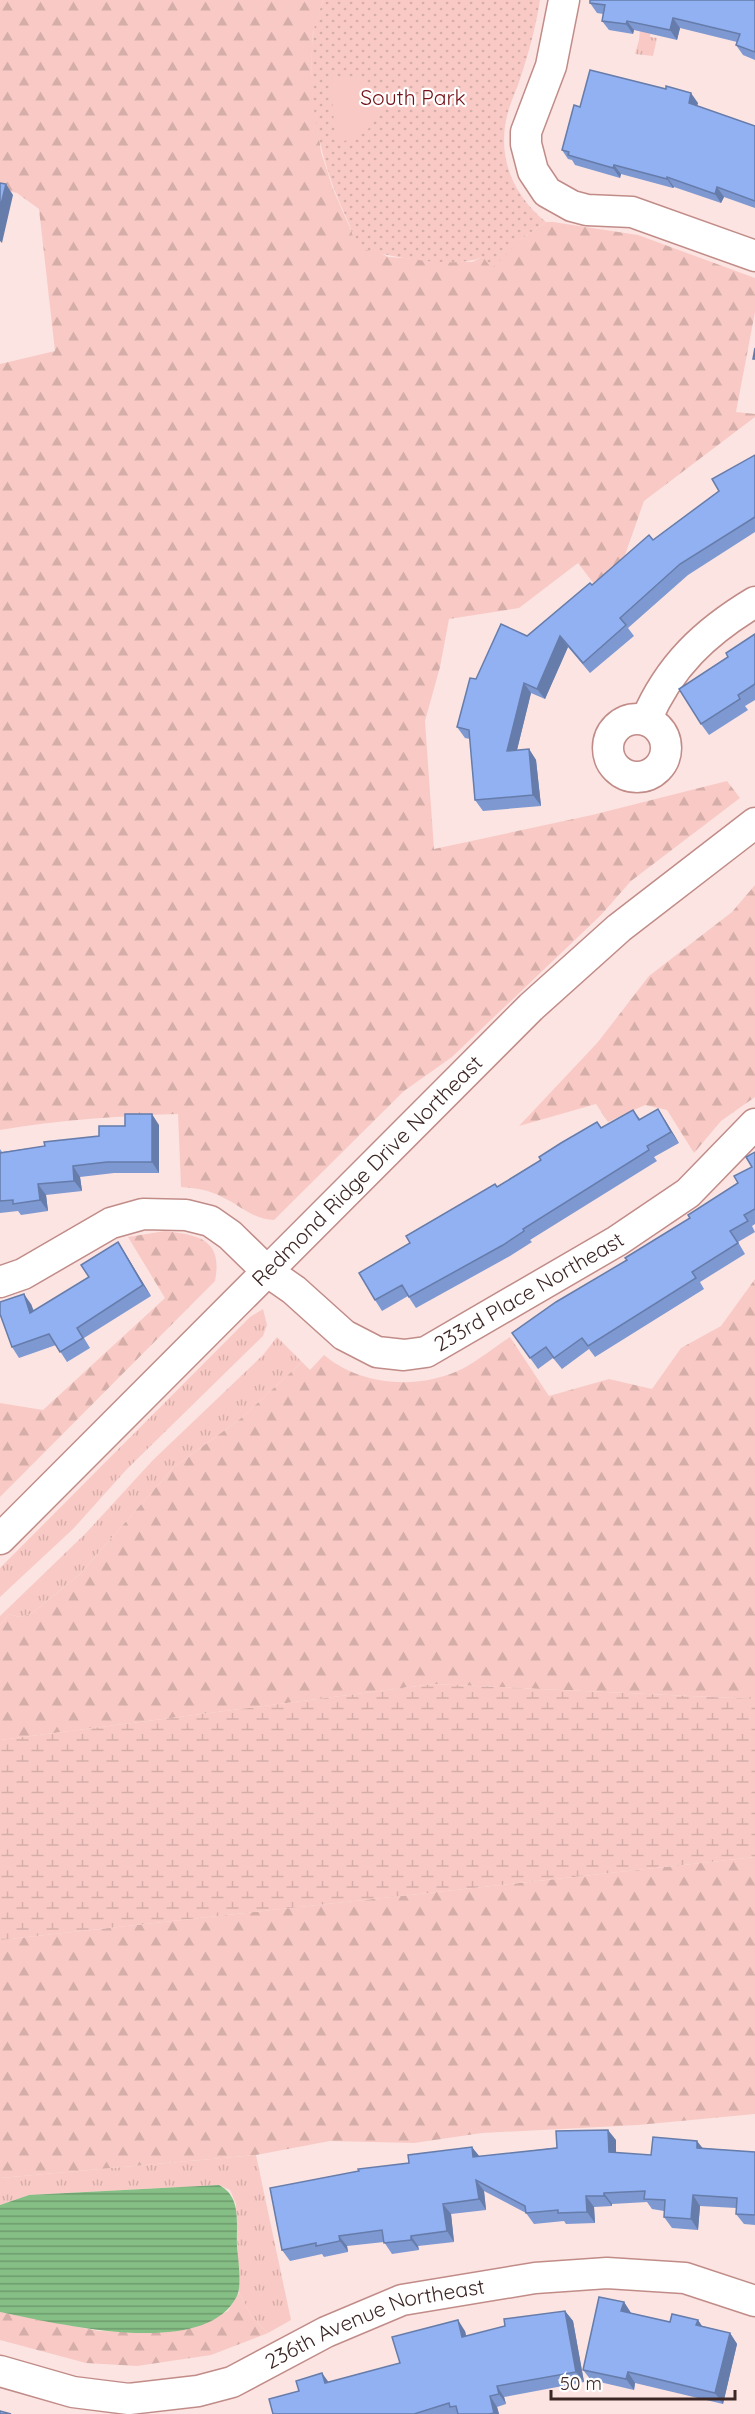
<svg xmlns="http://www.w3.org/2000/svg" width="755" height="2414" viewBox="0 0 755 2414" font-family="Quicksand,sans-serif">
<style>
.grass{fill:url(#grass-tufts)}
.forest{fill:url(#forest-firs)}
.wetland{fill:url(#wetland-marsh)}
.park{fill:url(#park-dots)}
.pitch{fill:#f9cac5}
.water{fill:url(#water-rules)}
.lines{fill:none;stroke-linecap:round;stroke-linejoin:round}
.minor-casing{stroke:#c18c88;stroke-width:33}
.minor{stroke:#fff;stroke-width:30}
.wall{fill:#7e98d1}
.shaded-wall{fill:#667caa}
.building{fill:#92b1f3;stroke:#667caa;stroke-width:1.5}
.labels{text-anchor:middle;stroke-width:4.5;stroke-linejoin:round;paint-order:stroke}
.park-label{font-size:21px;fill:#721016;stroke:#fff}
.street-label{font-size:21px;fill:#3c2725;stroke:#fff}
</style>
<defs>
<pattern id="grass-tufts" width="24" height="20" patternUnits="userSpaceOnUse" patternTransform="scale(1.5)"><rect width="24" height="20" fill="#f9cac5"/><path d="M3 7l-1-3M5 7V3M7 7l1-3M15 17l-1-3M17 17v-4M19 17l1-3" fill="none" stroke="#d6aea9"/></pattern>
<pattern id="forest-firs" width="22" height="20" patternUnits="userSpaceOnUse" patternTransform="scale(1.5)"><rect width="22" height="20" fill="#f9cac5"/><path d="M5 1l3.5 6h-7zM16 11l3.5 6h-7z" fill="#d6aea9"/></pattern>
<pattern id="wetland-marsh" width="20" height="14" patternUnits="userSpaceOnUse" patternTransform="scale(1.5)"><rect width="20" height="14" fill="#f9cac5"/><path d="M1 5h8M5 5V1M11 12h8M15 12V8" fill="none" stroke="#d6aea9"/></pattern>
<pattern id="park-dots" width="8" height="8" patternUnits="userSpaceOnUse" patternTransform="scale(1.5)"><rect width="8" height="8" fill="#f9cac5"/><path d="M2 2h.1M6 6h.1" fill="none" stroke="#d6aea9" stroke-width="1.8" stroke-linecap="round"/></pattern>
<pattern id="water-rules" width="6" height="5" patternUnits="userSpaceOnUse" patternTransform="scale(1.5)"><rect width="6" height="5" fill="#85bf85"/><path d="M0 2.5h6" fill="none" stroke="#6e9b6d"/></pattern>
</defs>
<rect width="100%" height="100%" fill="#fbe4e2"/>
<!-- grass -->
<g class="grass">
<path d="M 643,0 L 654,8 L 650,37 L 657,38 L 653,56 L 635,54 L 639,40 Z"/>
<path d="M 263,1309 L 267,1325 L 263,1336 L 127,1469 L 73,1529 L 0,1597 L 0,1568 L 250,1317 Z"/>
<path d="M 277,1337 L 302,1362 L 240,1419 L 173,1468 L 79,1575 L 31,1614 L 19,1617 L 9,1614 L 0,1625 L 0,1616 L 86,1533 L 153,1460 L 263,1355 Z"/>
<path d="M 256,2155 L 291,2320 L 268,2333 L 252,2317 L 239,2293 L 236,2204 L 230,2190 L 219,2185 L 29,2195 L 0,2205 L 0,2178 Z"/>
</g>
<!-- forest -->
<g class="forest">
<path d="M 0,0 L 323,0 L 313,33 L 311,67 L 314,98 L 321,152 L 333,189 L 354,237 L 388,257 L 472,262 L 521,239 L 546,222 L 553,222 L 638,235 L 755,278 L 755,312 L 736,412 L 755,414 L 755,417 L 644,501 L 625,555 L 594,584 L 578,563 L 519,608 L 449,619 L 440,667 L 425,721 L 434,849 L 592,815 L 727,781 L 740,798 L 631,881 L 601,915 L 452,1057 L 404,1091 L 274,1220 C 254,1220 240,1205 222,1197 C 210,1190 195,1188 181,1187 L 178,1114 C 118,1116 59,1120 0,1130 L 0,364 L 55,351 L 39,209 L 17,193 L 0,189 Z"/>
<path d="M 755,885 L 755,1097 L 721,1121 L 694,1153 L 667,1110 L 645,1105 L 608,1122 L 596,1104 L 519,1126 L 598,1042 L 649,976 L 732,912 Z"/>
<path d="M 165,1231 C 200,1235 223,1240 215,1281 L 0,1497 L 0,1403 L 43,1410 L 165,1298 L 128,1237 Z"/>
<path d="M 755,1279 L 755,1699 L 433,1684 L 0,1740 L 0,1625 L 9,1614 L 19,1617 L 31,1614 L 79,1575 L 173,1468 L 240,1419 L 302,1362 L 310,1370 L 324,1355 C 362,1387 421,1390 464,1368 C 480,1359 495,1347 510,1337 L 549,1396 L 609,1379 L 652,1389 L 681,1348 L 721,1326 Z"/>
<path d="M 755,1857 L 755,2114 L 638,2125 L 482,2133 L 414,2143 L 330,2141 L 256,2155 L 0,2178 L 0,1940 Z"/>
<path d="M 239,2293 L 252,2317 L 268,2333 L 211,2355 L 137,2366 L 86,2363 L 0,2340 L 0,2312 L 99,2331 L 146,2332 L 187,2329 L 228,2311 Z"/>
</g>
<!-- wetland -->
<path class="wetland" d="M 433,1684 L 755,1699 L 755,1857 L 0,1940 L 0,1740 Z"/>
<!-- park -->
<path class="park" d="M 323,0 L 540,0 C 536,26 529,52 521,76 C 517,90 510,102 507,116 C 497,157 513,196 546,222 L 521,239 L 492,269 L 483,257 C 453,270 387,256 355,247 C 353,226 340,207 333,186 C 316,140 307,85 313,36 C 314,24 320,11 323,0 Z"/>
<!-- pitch -->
<path class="pitch" d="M 330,76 C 339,77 351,76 359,79 C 379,89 384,116 366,131 C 357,139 345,139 336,145 Z"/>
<!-- water -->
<path class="water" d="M 219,2185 C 242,2197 236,2223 237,2246 C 238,2258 242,2286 237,2296 C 205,2361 56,2323 0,2312 L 0,2205 L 29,2195 Z"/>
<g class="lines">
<!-- minor casing -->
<g class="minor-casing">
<g id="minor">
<path d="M 564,0 L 551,66 L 526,132 L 526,144 L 533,171 L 547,192 L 572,206 L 587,210 L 632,212 L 755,256"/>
<circle cx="637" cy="748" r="29"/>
<path d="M 646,720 C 669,666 705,632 755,602"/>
<path id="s1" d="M 0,1282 L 23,1274 L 111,1223 L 143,1214 L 186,1215 L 210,1221 L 230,1235 L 268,1272 L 294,1290 L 344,1335 L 377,1352 L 404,1355 L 426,1352 L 617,1241 L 688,1193 L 755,1124"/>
<path id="s2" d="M 0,1539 L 531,1007 L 619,928 L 755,823"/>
<path id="s3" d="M 0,2371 L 73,2392 L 129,2399 L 198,2391 L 232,2382 L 326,2332 L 402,2300 L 535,2278 L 607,2273 L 685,2278 L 755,2301"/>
</g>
</g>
<!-- minor -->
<use href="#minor" class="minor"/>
</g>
<!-- wall -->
<g class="wall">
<path d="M 755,0 L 755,60 L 743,55 L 736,45 L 737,42 L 680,28 L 677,40 L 634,30 L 633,34 L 609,30 L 602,21 L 603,14 L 597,13 L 590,3 Z"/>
<path d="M 698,103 L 697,106 L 755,126 L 755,208 L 724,197 L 721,203 L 674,187 L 673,188 L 621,174 L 620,178 L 575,165 L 572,160 L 568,159 L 562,150 L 580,107 Z"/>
<path d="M 755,455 L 755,532 L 688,575 L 628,628 L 634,636 L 590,673 L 568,647 L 545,699 L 531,693 L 517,750 L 529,749 L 536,760 L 541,806 L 483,811 L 475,800 L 470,739 L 465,738 L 457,727 L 476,679 L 527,636 L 592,585 L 719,491 Z"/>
<path d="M 755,634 L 755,700 L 745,706 L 748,710 L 709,735 L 701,724 L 728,657 Z"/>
<path d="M 633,1110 L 640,1119 L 665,1120 L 679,1143 L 654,1157 L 657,1161 L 530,1240 L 532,1242 L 510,1256 L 416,1308 L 408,1296 L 382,1311 L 375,1300 L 410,1243 L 497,1187 L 541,1160 L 597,1122 L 602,1128 Z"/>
<path d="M 159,1125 L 159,1173 L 114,1173 L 80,1177 L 82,1191 L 46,1195 L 48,1211 L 21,1215 L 18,1211 L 0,1213 L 0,1149 L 2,1152 L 45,1146 Z"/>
<path d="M 755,1152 L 755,1224 L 752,1226 L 755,1232 L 738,1242 L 745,1254 L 700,1282 L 704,1289 L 595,1357 L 589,1349 L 562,1369 L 553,1358 L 538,1369 L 512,1333 L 627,1260 L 690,1218 L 738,1183 L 752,1167 Z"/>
<path d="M 118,1242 L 151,1296 L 84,1338 L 90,1348 L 67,1362 L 56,1345 L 19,1358 L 12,1347 L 31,1304 L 34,1311 L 89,1277 Z"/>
<path d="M 616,2140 L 616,2153 L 651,2155 L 702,2148 L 755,2152 L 755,2225 L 744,2224 L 736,2214 L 736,2208 L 700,2206 L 698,2230 L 672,2228 L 664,2217 L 664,2211 L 652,2209 L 647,2202 L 612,2204 L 612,2206 L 594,2207 L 595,2223 L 566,2224 L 564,2221 L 534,2224 L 526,2213 L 484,2191 L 486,2210 L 451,2214 L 454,2242 L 418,2246 L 419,2250 L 392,2254 L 384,2242 L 347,2246 L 348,2252 L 324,2257 L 322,2254 L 290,2261 L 282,2250 L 479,2157 Z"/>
<path d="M 624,2302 L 631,2313 L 670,2322 L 698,2320 L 702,2326 L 730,2333 L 737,2344 L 723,2404 L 635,2383 L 634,2390 L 591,2380 L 583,2370 Z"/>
<path d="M 565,2311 L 573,2321 L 584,2382 L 504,2397 L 506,2404 L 497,2407 L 499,2414 L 273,2414 L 329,2383 L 400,2363 L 465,2331 L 466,2336 Z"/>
</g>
<!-- shaded-wall -->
<g class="shaded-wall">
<path d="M 673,18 L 680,28 L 677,40 L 670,30 Z"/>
<path d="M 627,21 L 634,30 L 633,34 L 626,24 Z"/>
<path d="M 691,93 L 698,103 L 695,112 L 689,103 Z"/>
<path d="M 614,165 L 621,174 L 620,178 L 613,168 Z"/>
<path d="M 667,177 L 674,187 L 673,188 L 667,179 Z"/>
<path d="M 6,184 L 13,195 L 2,243 L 0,241 L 0,208 Z"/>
<path d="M 717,187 L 724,197 L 721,203 L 715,194 Z"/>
<path d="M 560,636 L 568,647 L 545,699 L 537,689 Z"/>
<path d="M 524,683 L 531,693 L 514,762 L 507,751 Z"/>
<path d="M 529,749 L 536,760 L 541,806 L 533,795 Z"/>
<path d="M 658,1109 L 665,1120 L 679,1143 L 671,1132 Z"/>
<path d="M 152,1114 L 159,1125 L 159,1173 L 152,1162 Z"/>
<path d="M 73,1166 L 80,1177 L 82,1191 L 74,1181 Z"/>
<path d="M 38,1184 L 46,1195 L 48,1211 L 40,1200 Z"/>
<path d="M 118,1242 L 125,1253 L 151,1296 L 143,1285 Z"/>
<path d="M 24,1294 L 31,1304 L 38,1324 L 30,1313 Z"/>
<path d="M 608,2130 L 616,2140 L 616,2163 L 609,2152 Z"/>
<path d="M 697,2141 L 705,2151 L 697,2148 Z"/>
<path d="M 472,2147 L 480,2157 L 473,2157 Z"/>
<path d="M 476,2180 L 484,2191 L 486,2210 L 479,2199 Z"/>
<path d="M 604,2193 L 612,2204 L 612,2206 L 604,2196 Z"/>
<path d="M 693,2195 L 700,2206 L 698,2230 L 691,2219 Z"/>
<path d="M 586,2196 L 594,2207 L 595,2223 L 587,2212 Z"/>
<path d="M 443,2204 L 451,2214 L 454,2242 L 447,2231 Z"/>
<path d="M 339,2236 L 347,2246 L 348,2252 L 340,2241 Z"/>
<path d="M 411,2236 L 418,2246 L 419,2250 L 411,2240 Z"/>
<path d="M 624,2302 L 631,2313 L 621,2311 Z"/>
<path d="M 565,2311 L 573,2321 L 584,2382 L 576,2372 Z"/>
<path d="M 458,2320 L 465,2331 L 469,2348 L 462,2337 Z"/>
<path d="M 698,2320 L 705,2331 L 696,2325 Z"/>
<path d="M 730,2333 L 737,2344 L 723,2404 L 715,2393 Z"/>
<path d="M 628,2372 L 635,2383 L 634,2390 L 626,2379 Z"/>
<path d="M 322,2373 L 330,2384 L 325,2383 Z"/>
<path d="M 497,2386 L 504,2397 L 506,2404 L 499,2394 Z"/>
<path d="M 490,2396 L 497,2407 L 499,2414 L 495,2414 L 494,2413 Z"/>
</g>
<!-- building -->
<g class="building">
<path d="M 590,0 L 755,0 L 755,52 L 736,45 L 740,34 L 673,18 L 670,30 L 627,21 L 626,24 L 602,21 L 605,5 L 590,3 Z"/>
<path d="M 590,70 L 666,89 L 666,86 L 691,93 L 689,103 L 755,126 L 755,201 L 717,187 L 715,194 L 667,177 L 667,179 L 614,165 L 613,168 L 568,155 L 569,152 L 562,150 L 574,105 L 580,107 Z"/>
<path d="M 0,183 L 6,184 L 0,208 Z"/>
<path d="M 755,348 L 755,359 L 753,359 Z"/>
<path d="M 755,455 L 755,517 L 680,564 L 620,618 L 626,625 L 583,663 L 560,636 L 537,689 L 524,683 L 507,751 L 529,749 L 533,795 L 475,800 L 469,730 L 457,727 L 470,678 L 476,679 L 501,624 L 527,636 L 590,583 L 592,585 L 649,535 L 653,540 L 719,491 L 712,479 Z"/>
<path d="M 755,634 L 755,684 L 738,695 L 740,699 L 701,724 L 679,689 L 728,657 L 726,653 Z"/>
<path d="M 658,1109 L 671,1132 L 647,1146 L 649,1150 L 523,1229 L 524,1231 L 503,1245 L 409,1297 L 402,1285 L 375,1300 L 359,1273 L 410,1243 L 406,1236 L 495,1184 L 497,1187 L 541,1160 L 539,1157 L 561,1143 L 597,1122 L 601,1128 L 633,1110 L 639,1120 Z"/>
<path d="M 125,1114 L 152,1114 L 152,1162 L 107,1162 L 73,1166 L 74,1181 L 38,1184 L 40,1200 L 13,1204 L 13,1200 L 0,1201 L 0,1153 L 45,1146 L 44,1142 L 99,1136 L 99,1126 L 125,1126 Z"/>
<path d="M 755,1152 L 755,1209 L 744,1215 L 748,1221 L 730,1231 L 738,1243 L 692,1272 L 696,1278 L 588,1346 L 582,1338 L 554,1358 L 546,1347 L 530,1358 L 512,1333 L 556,1302 L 627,1260 L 625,1258 L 690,1218 L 688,1215 L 738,1183 L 734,1176 L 752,1167 L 746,1157 Z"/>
<path d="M 118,1242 L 143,1285 L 77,1328 L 83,1338 L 60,1352 L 49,1334 L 12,1347 L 0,1314 L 0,1302 L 24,1294 L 30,1313 L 89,1277 L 81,1265 Z"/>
<path d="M 608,2130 L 609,2152 L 651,2155 L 653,2137 L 697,2141 L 697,2148 L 755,2152 L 755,2215 L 736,2214 L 737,2198 L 693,2195 L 691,2219 L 664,2217 L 665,2200 L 644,2199 L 645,2191 L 604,2193 L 604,2196 L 586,2196 L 587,2212 L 558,2213 L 558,2210 L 526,2213 L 525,2206 L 476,2180 L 479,2199 L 443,2204 L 447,2231 L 411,2236 L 411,2240 L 384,2243 L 382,2230 L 339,2236 L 340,2241 L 316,2246 L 316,2243 L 282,2250 L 270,2188 L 359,2171 L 358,2169 L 409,2163 L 408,2155 L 472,2147 L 473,2157 L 557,2148 L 556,2131 Z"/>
<path d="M 599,2297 L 624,2302 L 621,2311 L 670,2322 L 672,2314 L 698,2320 L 696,2325 L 730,2333 L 715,2393 L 628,2372 L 626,2379 L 583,2370 Z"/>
<path d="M 565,2311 L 576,2372 L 497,2386 L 499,2394 L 490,2396 L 494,2413 L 489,2414 L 458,2414 L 456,2406 L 450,2407 L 449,2403 L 414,2414 L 273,2414 L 269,2399 L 299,2391 L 296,2381 L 322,2373 L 325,2383 L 400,2363 L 392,2337 L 458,2320 L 462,2337 L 505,2326 L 504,2319 Z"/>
<path d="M 0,2411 L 11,2414 L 0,2414 Z"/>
</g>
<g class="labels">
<!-- park labels -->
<g class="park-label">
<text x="413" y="105">South Park</text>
</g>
<!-- street labels -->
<g class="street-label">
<text dy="7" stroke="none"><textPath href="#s2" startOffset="520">Redmond Ridge Drive Northeast</textPath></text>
<text dy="7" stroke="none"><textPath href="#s1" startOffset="609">233rd Place Northeast</textPath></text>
<text dy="7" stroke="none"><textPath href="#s3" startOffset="393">236th Avenue Northeast</textPath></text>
</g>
</g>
<!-- scale -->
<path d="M551 2390v9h184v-9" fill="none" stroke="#3c2725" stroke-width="3"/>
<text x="560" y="2390" font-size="18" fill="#3c2725" stroke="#ffffff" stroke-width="4.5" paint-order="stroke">50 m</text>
</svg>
